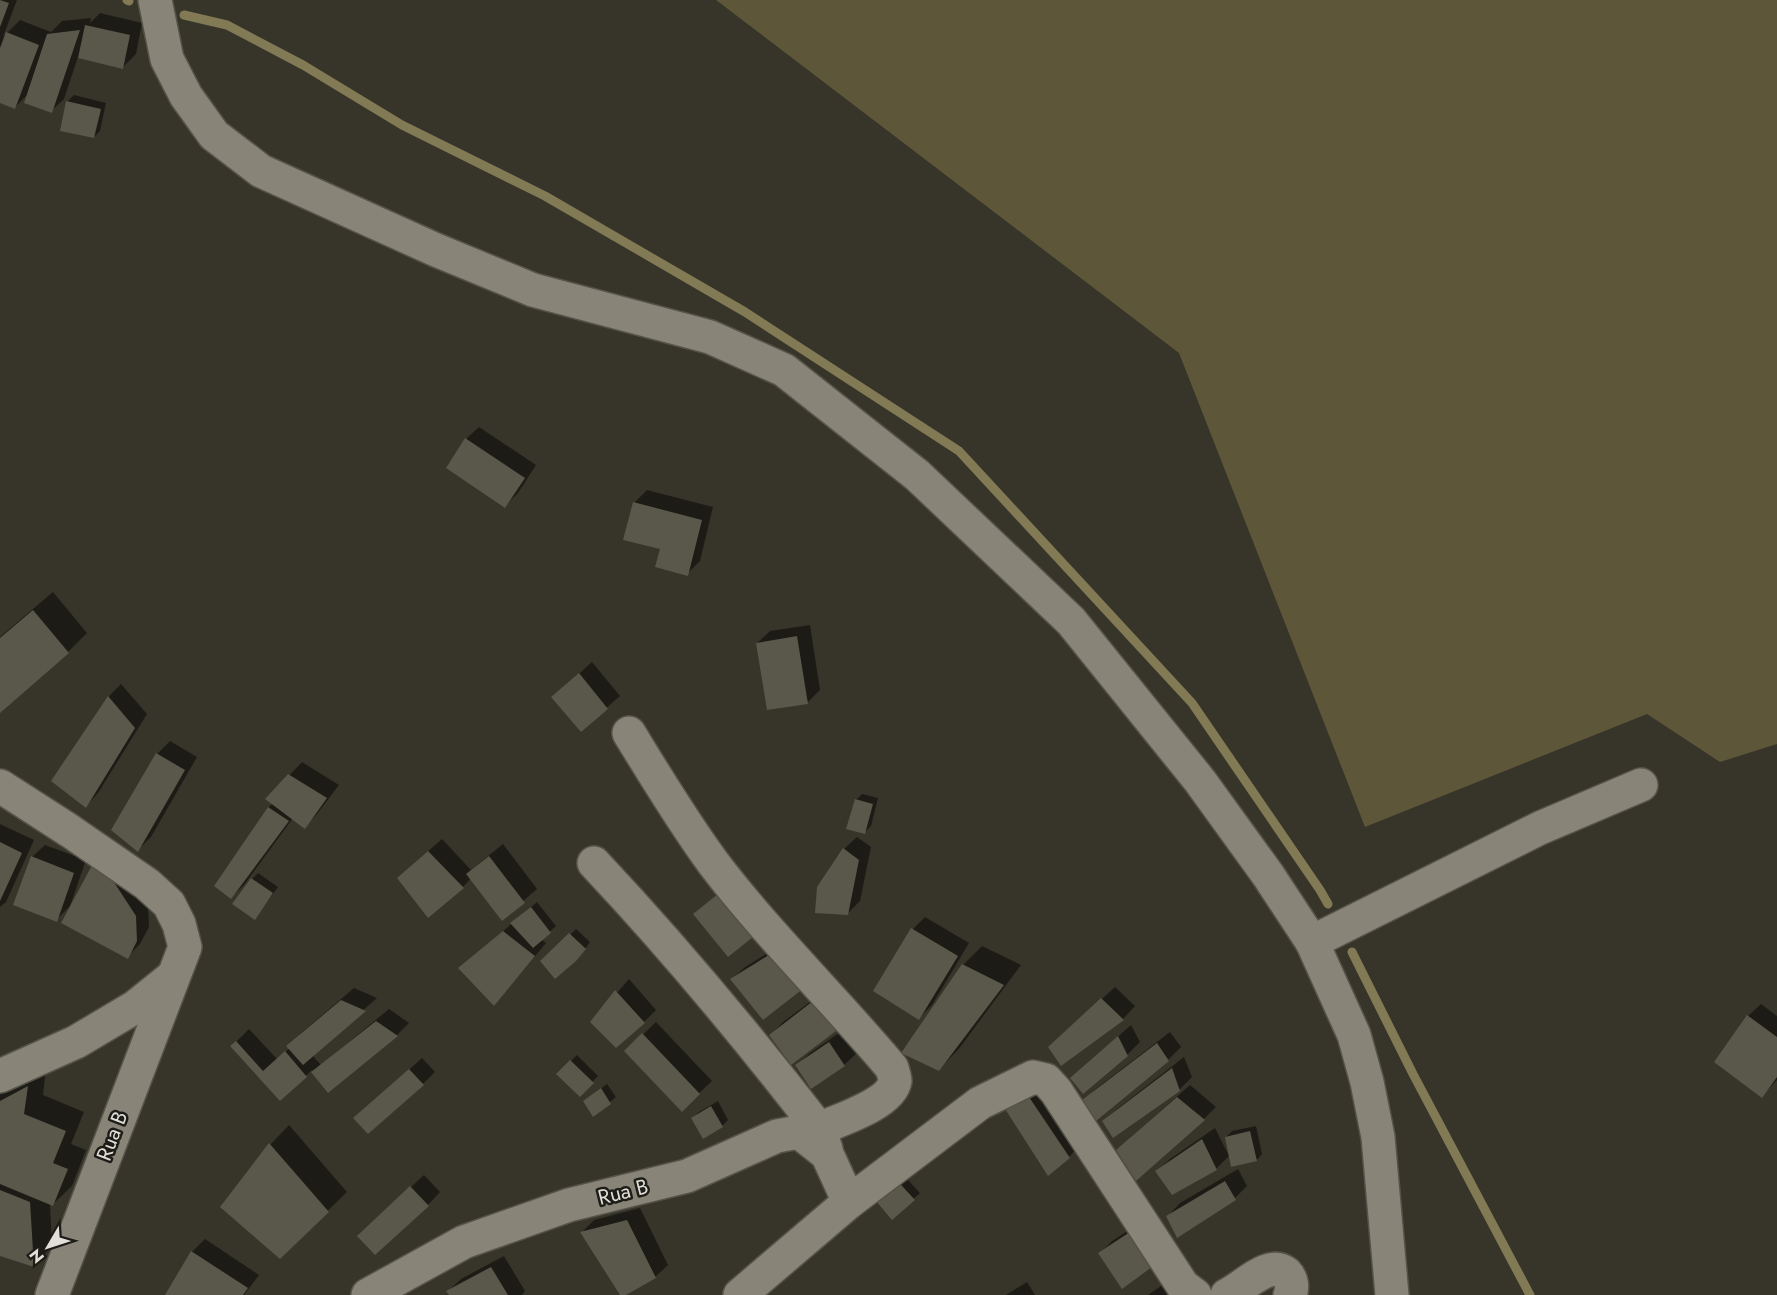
<svg xmlns="http://www.w3.org/2000/svg" width="1777" height="1295" viewBox="0 0 1777 1295" font-family="Jost,sans-serif">
<style>
.green{fill:#5d5638}
.shadow{fill:#0007}
.lines{fill:none;stroke-linecap:round;stroke-linejoin:round}
.stream{stroke:#827a55;stroke-width:9}
.building{fill:#5a574b}
.minor-casing{stroke:#555349;stroke-width:36}
.minor{stroke:#888578;stroke-width:33}
.labels{text-anchor:middle;stroke-width:5;stroke-linejoin:round;paint-order:stroke}
.street-label{font-size:21px;fill:#e1dfd8;stroke:#1d1c17}
</style>
<rect width="100%" height="100%" fill="#373429"/>
<!-- green -->
<path class="green" d="M 716,0 L 1777,0 L 1777,744 L 1720,762 L 1647,714 L 1365,827 L 1179,353 Z"/>
<!-- shadow -->
<g class="shadow">
<path d="M 0,0 L 17,0 L 3,37 L 20,20 L 51,32 L 62,21 L 91,18 L 90,23 L 100,13 L 142,23 L 136,54 L 123,67 L 78,57 L 64,99 L 51,111 L 29,93 L 15,107 L 0,102 L 0,52 L 3,45 L 0,48 Z"/>
<path d="M 74,95 L 106,103 L 100,131 L 94,137 L 61,129 L 68,101 Z"/>
<path d="M 479,427 L 536,465 L 518,493 L 505,506 L 466,439 Z"/>
<path d="M 647,490 L 713,507 L 700,561 L 687,574 L 662,548 L 634,503 Z"/>
<path d="M 53,592 L 87,633 L 68,652 L 0,710 L 0,637 Z"/>
<path d="M 810,625 L 820,690 L 808,702 L 757,643 L 770,631 Z"/>
<path d="M 592,662 L 620,696 L 581,730 L 553,697 Z"/>
<path d="M 121,684 L 147,714 L 98,793 L 86,806 L 53,781 L 109,696 Z"/>
<path d="M 170,741 L 197,757 L 151,837 L 138,850 L 157,754 Z"/>
<path d="M 302,762 L 339,785 L 317,814 L 305,827 L 293,818 L 244,885 L 231,897 L 269,807 L 273,803 L 267,799 Z"/>
<path d="M 862,794 L 878,798 L 871,826 L 865,832 L 856,800 Z"/>
<path d="M 0,824 L 34,840 L 6,902 L 0,907 Z"/>
<path d="M 857,837 L 871,847 L 860,901 L 847,914 L 844,849 Z"/>
<path d="M 442,839 L 471,870 L 503,844 L 537,889 L 502,919 L 471,878 L 463,887 L 411,866 Z"/>
<path d="M 45,845 L 86,860 L 70,906 L 56,920 L 32,857 Z"/>
<path d="M 98,857 L 148,903 L 149,927 L 140,944 L 127,957 Z"/>
<path d="M 258,873 L 278,887 L 255,918 L 252,879 Z"/>
<path d="M 537,902 L 556,926 L 541,939 L 546,943 L 506,991 L 460,968 Z"/>
<path d="M 925,917 L 969,943 L 932,1005 L 919,1018 L 913,929 Z"/>
<path d="M 576,929 L 590,942 L 582,953 L 542,962 Z"/>
<path d="M 793,937 L 816,975 L 732,979 L 745,967 Z"/>
<path d="M 982,946 L 1021,965 L 958,1050 L 939,1069 L 963,965 Z"/>
<path d="M 629,979 L 656,1010 L 644,1022 L 592,1022 Z"/>
<path d="M 1115,987 L 1135,1006 L 1123,1019 L 1061,1064 L 1062,1035 Z"/>
<path d="M 354,988 L 377,998 L 312,1055 L 321,1065 L 389,1009 L 409,1023 L 397,1035 L 328,1091 L 312,1070 L 280,1099 L 232,1046 L 249,1029 L 277,1059 L 290,1048 L 288,1046 L 301,1033 Z"/>
<path d="M 826,990 L 847,1017 L 835,1030 L 771,1035 L 783,1022 Z"/>
<path d="M 1761,1004 L 1777,1016 L 1777,1080 L 1762,1096 L 1748,1016 Z"/>
<path d="M 656,1022 L 712,1081 L 682,1109 L 626,1051 Z"/>
<path d="M 1131,1025 L 1140,1042 L 1127,1055 L 1085,1066 Z"/>
<path d="M 842,1031 L 857,1053 L 844,1065 L 797,1065 L 810,1053 Z"/>
<path d="M 1170,1032 L 1181,1047 L 1168,1060 L 1096,1118 L 1084,1100 L 1097,1088 Z"/>
<path d="M 577,1055 L 598,1076 L 580,1095 L 558,1074 Z"/>
<path d="M 1184,1057 L 1192,1077 L 1179,1090 L 1104,1121 L 1117,1109 Z"/>
<path d="M 422,1058 L 435,1072 L 423,1084 L 355,1118 Z"/>
<path d="M 46,1069 L 43,1095 L 84,1112 L 71,1144 L 86,1150 L 72,1186 L 53,1204 L 50,1203 L 52,1247 L 33,1265 L 0,1254 L 0,1094 Z"/>
<path d="M 1036,1077 L 1081,1144 L 1069,1157 L 1014,1089 Z"/>
<path d="M 607,1084 L 616,1097 L 594,1115 L 585,1101 Z"/>
<path d="M 1190,1085 L 1216,1107 L 1204,1119 L 1130,1138 Z"/>
<path d="M 718,1101 L 728,1120 L 722,1126 L 704,1136 L 693,1118 L 699,1112 Z"/>
<path d="M 289,1125 L 347,1192 L 280,1257 L 222,1207 L 271,1144 Z"/>
<path d="M 1256,1126 L 1262,1154 L 1257,1160 L 1226,1137 L 1232,1131 Z"/>
<path d="M 1215,1128 L 1229,1156 L 1216,1169 L 1157,1171 L 1170,1159 Z"/>
<path d="M 898,1169 L 920,1193 L 892,1218 Z"/>
<path d="M 1238,1169 L 1247,1186 L 1235,1198 L 1168,1216 L 1180,1203 Z"/>
<path d="M 424,1175 L 440,1192 L 428,1205 L 372,1223 Z"/>
<path d="M 640,1208 L 668,1265 L 655,1277 L 622,1295 L 582,1232 L 594,1220 Z"/>
<path d="M 1146,1219 L 1122,1287 L 1100,1253 L 1112,1241 Z"/>
<path d="M 205,1239 L 259,1275 L 244,1295 L 166,1295 L 192,1252 Z"/>
<path d="M 504,1256 L 525,1291 L 522,1295 L 451,1295 L 448,1291 L 461,1279 Z"/>
<path d="M 1183,1271 L 1203,1295 L 1148,1295 Z"/>
<path d="M 1027,1282 L 1035,1295 L 1006,1295 Z"/>
</g>
<g class="lines">
<!-- stream -->
<g class="stream">
<path d="M 127,0 L 129,1"/>
<path d="M 184,15 L 227,25 L 303,65 L 402,125 L 545,196 L 745,312 L 959,451 L 1192,703 L 1320,890 L 1328,904"/>
<path d="M 1352,952 L 1413,1074 L 1530,1295"/>
</g>
</g>
<!-- building -->
<g class="building">
<path d="M 0,0 L 9,3 L 0,27 Z"/>
<path d="M 85,25 L 130,35 L 123,69 L 78,58 Z"/>
<path d="M 80,30 L 52,113 L 24,103 L 47,34 Z"/>
<path d="M 6,32 L 39,45 L 15,109 L 0,103 L 0,48 Z"/>
<path d="M 66,101 L 101,109 L 94,138 L 60,131 Z"/>
<path d="M 465,438 L 525,478 L 505,508 L 446,468 Z"/>
<path d="M 633,502 L 702,520 L 688,576 L 655,567 L 660,549 L 623,540 Z"/>
<path d="M 33,610 L 69,653 L 0,713 L 0,638 Z"/>
<path d="M 797,636 L 808,704 L 767,710 L 756,643 Z"/>
<path d="M 579,673 L 608,709 L 581,732 L 551,697 Z"/>
<path d="M 108,696 L 135,728 L 86,808 L 51,781 Z"/>
<path d="M 156,753 L 185,770 L 138,852 L 111,830 Z"/>
<path d="M 288,774 L 327,798 L 305,829 L 265,799 Z"/>
<path d="M 855,799 L 873,804 L 865,834 L 846,829 Z"/>
<path d="M 268,807 L 289,821 L 231,899 L 214,886 Z"/>
<path d="M 0,842 L 22,853 L 0,901 Z"/>
<path d="M 843,848 L 859,860 L 848,915 L 815,913 L 817,887 Z"/>
<path d="M 428,851 L 464,888 L 428,918 L 397,878 Z"/>
<path d="M 31,856 L 74,873 L 57,922 L 13,905 Z"/>
<path d="M 97,856 L 136,916 L 137,941 L 128,959 L 61,923 Z"/>
<path d="M 489,856 L 525,903 L 502,921 L 466,874 Z"/>
<path d="M 251,878 L 273,893 L 255,920 L 232,904 Z"/>
<path d="M 718,894 L 753,937 L 728,957 L 693,914 Z"/>
<path d="M 531,907 L 551,933 L 533,948 L 510,923 Z"/>
<path d="M 911,928 L 958,956 L 919,1020 L 873,991 Z"/>
<path d="M 503,931 L 535,956 L 494,1006 L 458,968 Z"/>
<path d="M 569,933 L 586,949 L 576,961 L 555,979 L 540,961 Z"/>
<path d="M 780,948 L 804,988 L 763,1020 L 730,979 Z"/>
<path d="M 962,964 L 1004,985 L 939,1071 L 901,1053 Z"/>
<path d="M 615,990 L 645,1023 L 616,1048 L 590,1022 Z"/>
<path d="M 1101,998 L 1124,1020 L 1061,1066 L 1048,1047 Z"/>
<path d="M 341,1000 L 366,1011 L 303,1065 L 286,1046 Z"/>
<path d="M 813,1001 L 836,1031 L 791,1065 L 769,1035 Z"/>
<path d="M 1747,1015 L 1777,1037 L 1777,1077 L 1762,1098 L 1714,1062 Z"/>
<path d="M 376,1021 L 398,1036 L 328,1093 L 311,1072 Z"/>
<path d="M 642,1033 L 700,1094 L 682,1112 L 624,1051 Z"/>
<path d="M 1118,1036 L 1128,1056 L 1083,1094 L 1070,1078 Z"/>
<path d="M 236,1041 L 263,1071 L 285,1051 L 307,1077 L 280,1101 L 230,1046 Z"/>
<path d="M 829,1042 L 845,1066 L 811,1089 L 795,1065 Z"/>
<path d="M 1157,1043 L 1169,1061 L 1096,1121 L 1082,1100 Z"/>
<path d="M 570,1060 L 594,1083 L 580,1097 L 556,1074 Z"/>
<path d="M 1172,1068 L 1180,1091 L 1113,1138 L 1102,1121 Z"/>
<path d="M 409,1069 L 424,1085 L 368,1134 L 353,1118 Z"/>
<path d="M 28,1086 L 24,1114 L 66,1131 L 53,1163 L 68,1169 L 53,1206 L 0,1184 L 0,1101 Z"/>
<path d="M 601,1088 L 611,1104 L 593,1117 L 583,1101 Z"/>
<path d="M 1023,1088 L 1070,1158 L 1048,1176 L 1000,1101 Z"/>
<path d="M 1177,1097 L 1205,1120 L 1136,1181 L 1116,1150 Z"/>
<path d="M 711,1106 L 723,1127 L 703,1139 L 691,1118 Z"/>
<path d="M 1250,1131 L 1257,1161 L 1231,1167 L 1225,1137 Z"/>
<path d="M 1202,1139 L 1217,1170 L 1172,1195 L 1155,1171 Z"/>
<path d="M 269,1143 L 329,1212 L 280,1259 L 220,1207 Z"/>
<path d="M 891,1174 L 915,1200 L 892,1220 L 870,1194 Z"/>
<path d="M 1225,1181 L 1236,1200 L 1177,1238 L 1166,1216 Z"/>
<path d="M 410,1186 L 429,1206 L 375,1255 L 357,1236 Z"/>
<path d="M 0,1190 L 30,1202 L 34,1267 L 0,1256 Z"/>
<path d="M 627,1220 L 656,1278 L 626,1295 L 620,1295 L 580,1232 Z"/>
<path d="M 1133,1230 L 1156,1264 L 1122,1289 L 1098,1253 Z"/>
<path d="M 191,1251 L 248,1288 L 243,1295 L 165,1295 Z"/>
<path d="M 491,1267 L 508,1295 L 449,1295 L 446,1291 Z"/>
</g>
<g class="lines">
<!-- minor casing -->
<g class="minor-casing">
<g id="minor">
<path d="M 155,0 L 167,59 L 186,96 L 214,135 L 261,171 L 436,250 L 533,290 L 710,337 L 784,370 L 917,475 L 1071,621 L 1200,781 L 1268,875 L 1312,942 L 1354,1035 L 1367,1082 L 1378,1137 L 1392,1295"/>
<path d="M 629,733 C 656,777 683,822 714,864 C 768,935 834,999 892,1068 C 893,1072 895,1077 895,1081 C 891,1104 839,1120 819,1129"/>
<path d="M 0,786 L 70,831 L 147,884 L 169,904 L 179,924 L 185,947 L 52,1295"/>
<path d="M 594,863 C 674,948 748,1037 819,1129 L 826,1149"/>
<path d="M 1312,942 L 1540,828 L 1641,785"/>
<path d="M 0,1076 L 76,1042 L 135,1007 L 171,978"/>
<path d="M 368,1295 L 464,1242 L 569,1205 L 687,1176 L 777,1136 L 799,1132 L 827,1154 L 849,1202"/>
<path d="M 740,1295 L 849,1202 L 980,1103 L 1033,1077 L 1046,1080 L 1056,1091 L 1183,1286 L 1195,1295"/>
<path d="M 1227,1295 C 1243,1288 1269,1259 1286,1273 C 1292,1279 1293,1287 1290,1295"/>
</g>
</g>
<!-- minor -->
<use href="#minor" class="minor"/>
</g>
<g class="labels">
<!-- street labels -->
<g class="street-label">
<text transform="translate(112 1136) rotate(-69)" y="7">Rua B</text>
<text transform="translate(623 1192) rotate(-14)" y="7">Rua B</text>
</g>
</g>
<!-- north arrow -->
<g transform="translate(48 1247) rotate(231)" stroke="#1d1c17" stroke-width="4.5" paint-order="stroke">
<path d="M0-4.5L10 22L0 15L-10 22Z" fill="#e1dfd8"/>
<text y="-9" font-size="16" font-weight="bold" text-anchor="middle" fill="#e1dfd8">N</text>
</g>
</svg>
